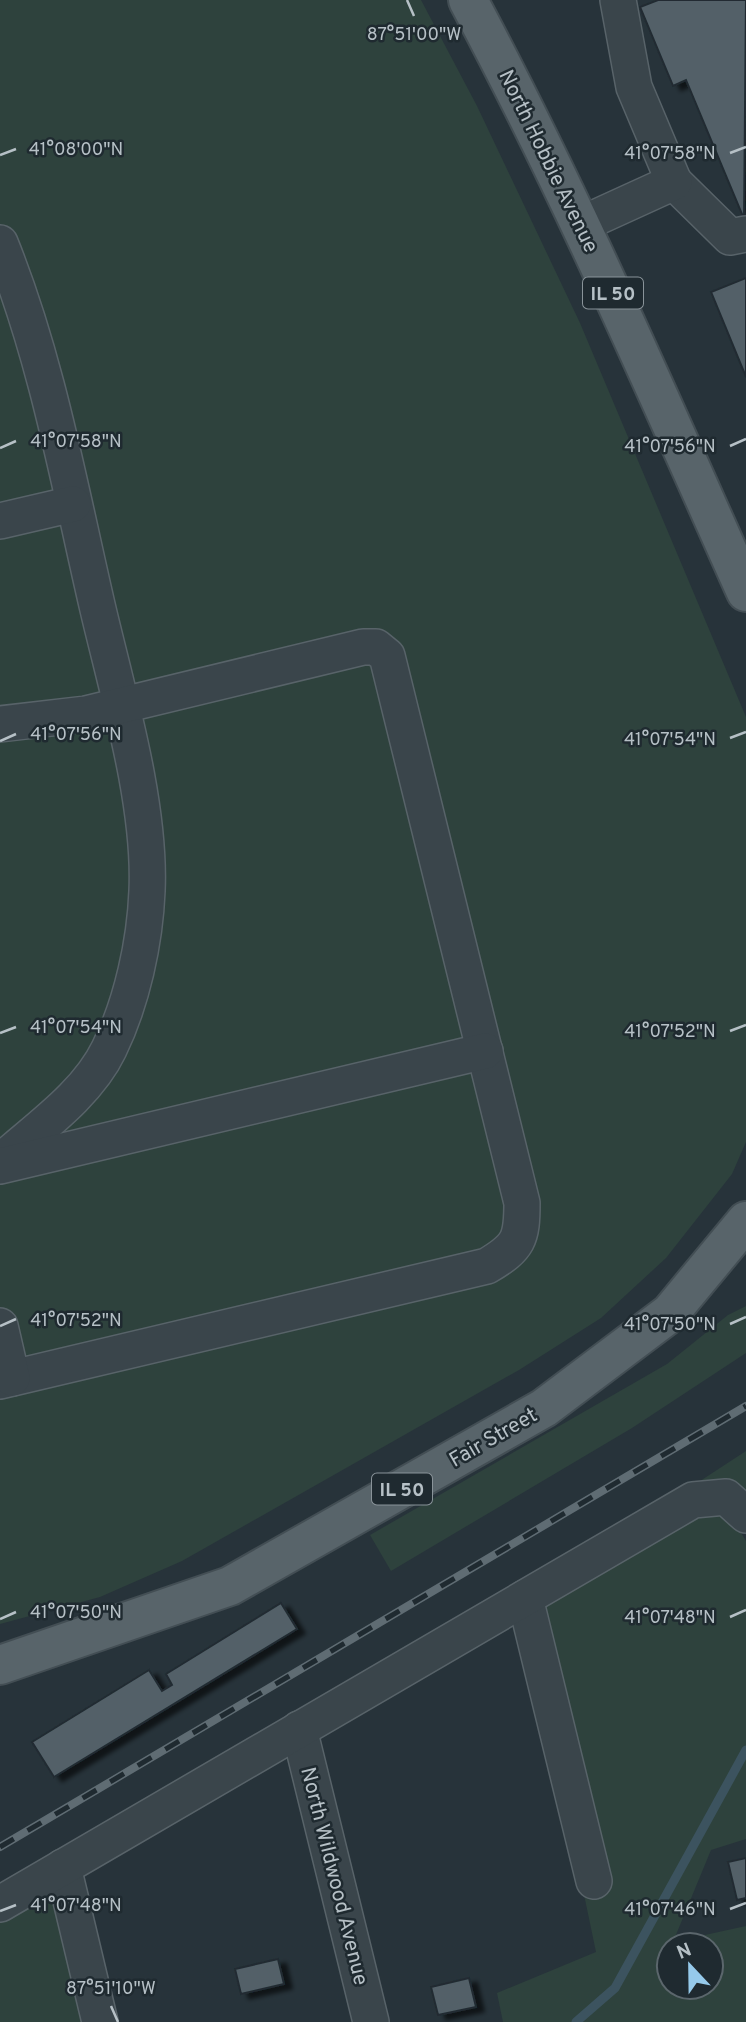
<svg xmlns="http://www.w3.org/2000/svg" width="746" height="2022" viewBox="0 0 746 2022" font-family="Overpass,sans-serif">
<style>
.green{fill:#2e423d;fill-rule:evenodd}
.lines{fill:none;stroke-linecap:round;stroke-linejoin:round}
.stream{stroke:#3c535f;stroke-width:9}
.building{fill:#526068;stroke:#212c32;stroke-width:2;filter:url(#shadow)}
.minor-casing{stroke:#586369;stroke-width:38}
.major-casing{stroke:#434e54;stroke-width:42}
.minor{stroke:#3a454b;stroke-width:35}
.major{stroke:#58646a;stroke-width:38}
.rail-casing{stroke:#5f6c73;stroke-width:8}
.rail{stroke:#1f2a30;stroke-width:5;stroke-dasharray:16;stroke-linecap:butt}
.ticks{fill:none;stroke:#b6c0c6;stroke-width:2.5}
.labels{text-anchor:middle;stroke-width:5;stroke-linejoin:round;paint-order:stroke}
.shield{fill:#1f2a30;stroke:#899399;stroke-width:2}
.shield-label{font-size:19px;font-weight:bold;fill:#b6c0c6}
.street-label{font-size:21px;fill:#b6c0c6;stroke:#1f2a30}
.ticks-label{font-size:18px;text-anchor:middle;fill:#b6c0c6;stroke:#1f2a30;stroke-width:5;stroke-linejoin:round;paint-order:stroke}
</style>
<defs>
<filter id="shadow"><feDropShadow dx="8" dy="4.5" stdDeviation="2" flood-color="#0009"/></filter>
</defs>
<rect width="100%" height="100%" fill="#27333a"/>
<!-- green -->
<g class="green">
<path d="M 0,0 L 421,0 L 477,106 L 580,323 L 746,717 L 746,1142 L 732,1174 L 666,1258 L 601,1318 L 519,1370 L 182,1561 L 100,1597 L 0,1624 Z"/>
<path d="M 746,1306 L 746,1353 L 632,1428 L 391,1571 L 370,1535 L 667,1364 L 728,1315 Z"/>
<path d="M 746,1451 L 746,1496 L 694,1485 Z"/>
<path d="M 722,1511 L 737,1526 L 746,1541 L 746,1839 L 711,1850 L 673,1942 L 746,1926 L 746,2022 L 503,2022 L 497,1993 L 596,1952 L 582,1885 L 540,1605 L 690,1512 ZM 669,1945 L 711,1945 L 711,1987 L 669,1987 Z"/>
<path d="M 49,1891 L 58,1900 L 90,2022 L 0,2022 L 0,1914 Z"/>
</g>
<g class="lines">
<!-- stream -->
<path class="stream" d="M 576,2022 L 615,1988 L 746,1750"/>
</g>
<!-- building -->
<g class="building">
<path d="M 658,0 L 746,0 L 744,219 L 686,80 L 673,86 L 640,7 Z"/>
<path d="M 746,278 L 746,377 L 711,292 Z"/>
<path d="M 281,1603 L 297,1629 L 54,1777 L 32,1742 L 149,1670 L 162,1691 L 172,1685 L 166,1674 Z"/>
<path d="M 746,1858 L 746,1898 L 737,1900 L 728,1862 Z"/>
<path d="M 278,1959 L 284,1984 L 241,1994 L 235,1969 Z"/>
<path d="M 469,1978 L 476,2007 L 438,2015 L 431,1987 Z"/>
</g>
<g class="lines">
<!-- minor casing -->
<g class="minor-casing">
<g id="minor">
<path d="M 674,182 L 730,237 L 746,234"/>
<path d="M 582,224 L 674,182 L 634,87 L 618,0"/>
<path d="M 0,243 C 47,359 69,484 97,605 C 117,691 151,803 147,891 C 145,942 132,1002 109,1049 C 87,1095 37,1129 0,1162"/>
<path d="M 0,521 L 73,504"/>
<path d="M 0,724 L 86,714 L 363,647 L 376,647 L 387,656 L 522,1203 C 522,1239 519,1247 487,1266 L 0,1381"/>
<path d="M 0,1166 L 485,1051"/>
<path d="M 0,1326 L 12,1378"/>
<path d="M 525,1598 L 594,1881"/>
<path d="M 299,1729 L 371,2022"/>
<path d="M 63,1867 L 100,2022"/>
<path d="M 0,1904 L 693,1500 L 726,1497 L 746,1515"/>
</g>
</g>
<!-- major casing -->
<g class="major-casing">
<g id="major">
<path d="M 468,0 C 571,193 657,393 746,592"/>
<path d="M 0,1665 L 230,1586 L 544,1408 L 670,1313 L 746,1221"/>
</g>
</g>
<!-- minor -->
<use href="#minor" class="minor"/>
<!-- major -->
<use href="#major" class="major"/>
<!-- rail casing -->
<g class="rail-casing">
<path id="rail" d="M 0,1847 L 746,1406"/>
</g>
<!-- rail -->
<use href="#rail" class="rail"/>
</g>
<!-- ticks -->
<path class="ticks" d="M 407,0 L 414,16M 730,153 L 746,147M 0,155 L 16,149M 730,446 L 746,439M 0,448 L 16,441M 730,738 L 746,732M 0,741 L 16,734M 730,1031 L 746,1025M 0,1033 L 16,1027M 730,1324 L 746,1317M 0,1326 L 16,1319M 730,1617 L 746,1610M 0,1619 L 16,1612M 730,1909 L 746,1903M 0,1911 L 16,1905M 111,2006 L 118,2022"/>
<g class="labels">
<!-- shield labels -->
<g class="shield">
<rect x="583" y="277.5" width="60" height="31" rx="5"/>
<rect x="372" y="1473.5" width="60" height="31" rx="5"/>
</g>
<g class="shield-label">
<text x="613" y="300">IL 50</text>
<text x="402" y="1496">IL 50</text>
</g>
<!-- street labels -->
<g class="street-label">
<text transform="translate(549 161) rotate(64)" y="7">North Hobbie Avenue</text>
<text transform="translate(493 1437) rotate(-30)" y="7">Fair Street</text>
<text transform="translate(335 1876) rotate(76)" y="7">North Wildwood Avenue</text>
</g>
</g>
<g class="ticks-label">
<text x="414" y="40">87°51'00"W</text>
<text x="76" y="155">41°08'00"N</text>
<text x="670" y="159">41°07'58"N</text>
<text x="76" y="447">41°07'58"N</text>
<text x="670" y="452">41°07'56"N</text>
<text x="76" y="740">41°07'56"N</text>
<text x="670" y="745">41°07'54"N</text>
<text x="76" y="1033">41°07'54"N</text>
<text x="670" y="1037">41°07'52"N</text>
<text x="76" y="1326">41°07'52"N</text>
<text x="670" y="1330">41°07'50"N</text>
<text x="76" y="1618">41°07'50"N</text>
<text x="670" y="1623">41°07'48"N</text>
<text x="76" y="1911">41°07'48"N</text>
<text x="670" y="1915">41°07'46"N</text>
<text x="111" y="1994">87°51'10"W</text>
</g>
<!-- north arrow -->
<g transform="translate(690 1966) rotate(338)"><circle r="33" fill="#1f2a30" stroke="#5b666c" stroke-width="2"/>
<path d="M0-5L12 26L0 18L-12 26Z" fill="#96caeb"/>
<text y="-10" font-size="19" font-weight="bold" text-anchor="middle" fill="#b6c0c6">N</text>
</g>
</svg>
